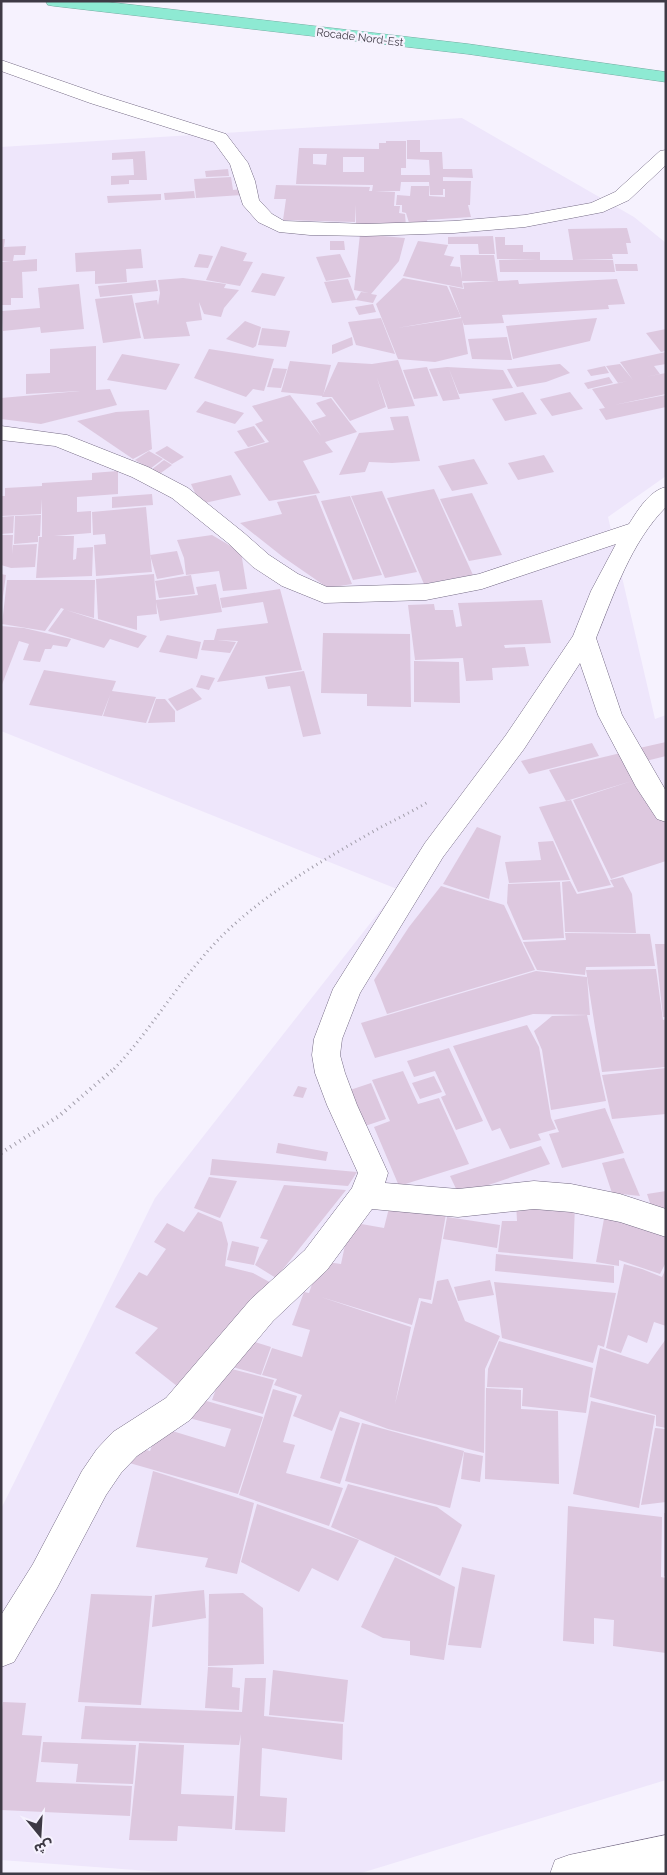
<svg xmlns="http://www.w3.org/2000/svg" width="667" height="1875" viewBox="0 0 667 1875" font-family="Raleway,'Noto Sans Arabic',sans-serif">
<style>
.industrial{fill:#eee6fb}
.building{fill:#ddc8df;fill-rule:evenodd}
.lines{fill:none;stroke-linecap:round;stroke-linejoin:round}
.minor-casing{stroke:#756b85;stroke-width:1}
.highway-casing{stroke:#72aca1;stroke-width:1}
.path-far1{stroke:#a39fab;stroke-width:3;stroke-dasharray:1 4;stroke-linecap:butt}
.path{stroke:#a39fab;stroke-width:4;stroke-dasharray:1 4.5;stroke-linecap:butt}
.minor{fill:#fff;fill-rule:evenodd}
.highway{fill:#8eead3;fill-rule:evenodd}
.labels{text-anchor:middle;stroke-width:4.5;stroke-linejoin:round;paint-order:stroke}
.far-street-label{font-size:11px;fill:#3e3a45;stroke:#f6f2fe}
</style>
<rect width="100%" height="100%" fill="#f6f2fe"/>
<!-- industrial -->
<path class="industrial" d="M 462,118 L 634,217 L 666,243 L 666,476 L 608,517 L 655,719 L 666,715 L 666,1780 L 358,1874 L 189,1874 L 1,1860 L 1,1509 L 155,1198 L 397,889 L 1,731 L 1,147 Z"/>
<!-- building -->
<g class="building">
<path d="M 407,140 L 420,140 L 420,152 L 442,152 L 443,169 L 472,169 L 473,178 L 443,177 L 443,181 L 471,181 L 470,205 L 468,205 L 471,217 L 427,220 L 428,224 L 410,226 L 406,213 L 402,212 L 402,205 L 396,205 L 397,195 L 410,196 L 411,186 L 429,186 L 429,196 L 445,197 L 445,189 L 443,189 L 443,195 L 430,195 L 429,182 L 401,182 L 400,191 L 375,191 L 395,192 L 394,206 L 400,206 L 399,213 L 405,214 L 406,226 L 356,224 L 356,205 L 355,222 L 283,220 L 286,199 L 274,199 L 276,185 L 370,187 L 369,191 L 372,191 L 373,185 L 296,184 L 299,148 L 379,149 L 379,143 L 386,143 L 386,141 L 406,141 L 406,168 L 401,168 L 401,175 L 430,175 L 429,160 L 407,159 ZM 313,154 L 327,154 L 326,165 L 313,164 ZM 343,157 L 364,157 L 364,172 L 343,172 Z"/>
<path d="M 145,151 L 147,180 L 129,180 L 129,184 L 111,185 L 111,176 L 134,175 L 133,159 L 112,160 L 112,153 Z"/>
<path d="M 228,169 L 229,176 L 206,177 L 205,171 Z"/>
<path d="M 231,177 L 233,190 L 241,189 L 242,195 L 196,198 L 194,179 Z"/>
<path d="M 194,191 L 195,198 L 165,200 L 164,193 Z"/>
<path d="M 161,194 L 161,200 L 108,203 L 107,196 Z"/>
<path d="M 627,228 L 631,243 L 626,243 L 628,254 L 612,254 L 613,259 L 573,260 L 568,229 Z"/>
<path d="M 360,234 L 405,238 L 399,261 L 371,294 L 377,295 L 373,303 L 356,300 L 332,303 L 324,282 L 348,279 L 356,300 L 361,292 L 369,293 L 354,290 Z"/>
<path d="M 493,236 L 495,254 L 479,254 L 478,244 L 448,244 L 448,237 Z"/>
<path d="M 495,237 L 505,237 L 505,245 L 523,245 L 523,252 L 540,252 L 540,260 L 613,260 L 615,272 L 500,272 L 499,260 L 538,259 L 497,259 Z"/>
<path d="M 1,239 L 5,239 L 4,247 L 26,246 L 25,255 L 14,255 L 13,261 L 37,259 L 37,271 L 22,272 L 23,298 L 11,298 L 11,305 L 1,305 L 1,262 L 11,261 L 1,261 Z"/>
<path d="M 330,241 L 344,241 L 345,250 L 330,250 Z"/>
<path d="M 418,241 L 448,245 L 444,255 L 454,257 L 450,266 L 460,267 L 462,279 L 460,255 L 494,255 L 498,281 L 518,280 L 519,284 L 617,279 L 625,304 L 608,305 L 609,309 L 502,315 L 504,323 L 464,325 L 449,286 L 464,289 L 463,283 L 496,281 L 462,281 L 463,288 L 403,276 Z"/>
<path d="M 221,246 L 247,253 L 243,261 L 253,262 L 240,286 L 206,280 Z"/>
<path d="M 141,249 L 143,268 L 126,269 L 127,282 L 95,284 L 95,271 L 76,272 L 75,253 Z"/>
<path d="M 199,254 L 213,256 L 208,268 L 194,267 Z"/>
<path d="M 340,254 L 351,277 L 326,281 L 316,257 Z"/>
<path d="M 615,264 L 637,264 L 638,271 L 616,271 Z"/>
<path d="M 262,273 L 285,277 L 275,296 L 251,292 Z"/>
<path d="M 183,278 L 226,284 L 224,288 L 239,290 L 224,308 L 221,317 L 204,314 L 199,302 L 202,320 L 186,322 L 190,336 L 144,339 L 135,303 L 157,300 L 158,305 L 160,293 L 158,280 Z"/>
<path d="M 403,278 L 447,286 L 461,317 L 397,328 L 462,318 L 468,354 L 435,362 L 398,359 L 376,304 Z"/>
<path d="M 156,280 L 158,291 L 100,297 L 98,286 Z"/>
<path d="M 79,284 L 84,329 L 41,333 L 40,327 L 3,331 L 2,311 L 40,308 L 38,288 Z"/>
<path d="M 132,295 L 141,338 L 103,343 L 95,299 Z"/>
<path d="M 373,304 L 376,312 L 359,315 L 355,307 Z"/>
<path d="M 381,318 L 395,354 L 356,345 L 348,322 Z"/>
<path d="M 597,318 L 590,341 L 513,359 L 506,326 Z"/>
<path d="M 245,321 L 261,327 L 256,346 L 253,348 L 226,339 Z"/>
<path d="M 262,328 L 290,331 L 286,347 L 258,345 Z"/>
<path d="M 666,329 L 666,351 L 661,352 L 646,333 Z"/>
<path d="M 352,337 L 353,345 L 332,354 L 332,345 Z"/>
<path d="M 507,337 L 512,360 L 472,359 L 468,339 Z"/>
<path d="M 96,346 L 96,390 L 110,389 L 117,405 L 41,424 L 1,419 L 1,398 L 80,391 L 26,394 L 26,374 L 50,373 L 50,349 Z"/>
<path d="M 209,349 L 274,359 L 264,391 L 253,389 L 246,397 L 194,378 Z"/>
<path d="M 666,352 L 666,364 L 654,366 L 660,374 L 645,377 L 666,373 L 666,394 L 614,405 L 666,395 L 666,407 L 606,420 L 599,409 L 605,408 L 592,389 L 628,381 L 618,383 L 606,366 L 620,364 L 633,380 L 620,362 Z"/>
<path d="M 122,354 L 180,364 L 166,390 L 107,380 Z"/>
<path d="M 398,360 L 415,406 L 388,409 L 377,378 L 386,407 L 350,421 L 332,397 L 322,397 L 338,362 L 372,364 Z"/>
<path d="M 290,361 L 331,365 L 323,396 L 281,392 Z"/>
<path d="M 560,364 L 570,373 L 546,382 L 517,387 L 507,369 Z"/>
<path d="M 605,366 L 609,373 L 591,376 L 587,370 Z"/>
<path d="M 427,367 L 438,396 L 414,399 L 403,370 Z"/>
<path d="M 447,367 L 503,370 L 513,388 L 459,394 L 449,369 L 460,399 L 443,401 L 429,369 Z"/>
<path d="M 273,368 L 287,369 L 281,388 L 267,387 Z"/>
<path d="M 609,377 L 613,383 L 588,389 L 584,383 Z"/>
<path d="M 523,392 L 537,414 L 505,421 L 492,399 Z"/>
<path d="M 570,392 L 583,409 L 552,416 L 540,399 Z"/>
<path d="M 290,395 L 321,436 L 311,421 L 326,416 L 316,403 L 331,398 L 357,432 L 325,442 L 333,452 L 303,461 L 320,493 L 269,501 L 234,452 L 269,442 L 255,424 L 263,421 L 252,406 Z"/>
<path d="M 205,401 L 244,413 L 235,424 L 196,412 Z"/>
<path d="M 149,410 L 152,449 L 133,459 L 77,421 L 116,412 Z"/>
<path d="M 408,416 L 420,461 L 392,463 L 369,462 L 365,472 L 339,475 L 359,433 L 394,430 L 390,417 Z"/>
<path d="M 254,426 L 265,442 L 248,447 L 237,431 Z"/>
<path d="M 167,446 L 184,457 L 172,464 L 155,453 Z"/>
<path d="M 149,451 L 163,459 L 150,469 L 135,460 Z"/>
<path d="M 544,455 L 554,472 L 518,480 L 508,463 Z"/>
<path d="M 474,459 L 488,484 L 452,491 L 438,466 Z"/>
<path d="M 164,460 L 172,465 L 158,475 L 151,470 Z"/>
<path d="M 118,471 L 118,494 L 77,497 L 77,512 L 91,511 L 91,533 L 54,536 L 74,536 L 73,560 L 76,559 L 77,548 L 93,547 L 92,576 L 36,578 L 39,537 L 42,537 L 42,499 L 41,514 L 1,516 L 1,496 L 5,496 L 5,488 L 42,486 L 42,483 L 92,480 L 92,473 Z"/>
<path d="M 231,475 L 241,495 L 200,504 L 191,484 Z"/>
<path d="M 434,489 L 473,575 L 424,584 L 387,498 Z"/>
<path d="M 382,491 L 417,572 L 385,578 L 351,496 Z"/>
<path d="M 472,493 L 502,555 L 469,561 L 440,499 Z"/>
<path d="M 152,494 L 153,505 L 112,508 L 112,497 Z"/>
<path d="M 316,495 L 352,584 L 328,588 L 283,557 L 240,523 L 282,514 L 277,502 Z"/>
<path d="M 350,496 L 382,575 L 353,580 L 321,501 Z"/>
<path d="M 146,507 L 152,572 L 96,576 L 94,545 L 106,544 L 105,534 L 93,535 L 92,512 Z"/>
<path d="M 41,515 L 40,536 L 38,536 L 38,542 L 14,544 L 15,516 Z"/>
<path d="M 14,516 L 13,533 L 1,534 L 1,517 Z"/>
<path d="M 1,535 L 13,535 L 12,554 L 13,545 L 37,544 L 35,567 L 11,568 L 1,565 Z"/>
<path d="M 212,535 L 241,552 L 247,589 L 223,591 L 219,571 L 186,575 L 184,558 L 177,540 Z"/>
<path d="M 177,551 L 184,574 L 157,579 L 150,555 Z"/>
<path d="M 1,574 L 6,575 L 2,603 L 1,603 Z"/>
<path d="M 154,574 L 156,600 L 198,595 L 196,587 L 216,584 L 222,612 L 160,621 L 156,602 L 157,614 L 137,616 L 137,630 L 98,619 L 96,579 Z"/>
<path d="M 191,575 L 195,594 L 159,598 L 155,581 Z"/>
<path d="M 7,580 L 95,580 L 94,618 L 66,610 L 147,636 L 138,648 L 110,639 L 104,648 L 48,631 L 64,609 L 61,608 L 45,631 L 2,624 Z"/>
<path d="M 280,589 L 302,670 L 217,682 L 238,641 L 217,640 L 236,642 L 230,653 L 201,650 L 204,640 L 214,640 L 217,629 L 268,623 L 263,602 L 222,608 L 220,598 Z"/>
<path d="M 542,600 L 551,643 L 504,645 L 505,648 L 525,647 L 529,666 L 492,668 L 493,680 L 466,681 L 463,658 L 415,660 L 408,605 L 434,604 L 435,610 L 453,610 L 456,627 L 462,626 L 458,603 Z"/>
<path d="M 1,626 L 24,628 L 71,639 L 67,647 L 53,645 L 51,649 L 45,649 L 40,662 L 23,660 L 29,644 L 19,641 L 1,687 Z"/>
<path d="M 323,633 L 410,634 L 411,707 L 367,706 L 367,694 L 321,693 Z"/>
<path d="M 167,635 L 201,642 L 197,659 L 159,652 Z"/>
<path d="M 414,661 L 459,662 L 460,703 L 414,702 Z"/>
<path d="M 44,670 L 116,681 L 112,691 L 156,697 L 146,723 L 103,716 L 110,695 L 102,716 L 29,705 Z"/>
<path d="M 304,671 L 321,734 L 303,737 L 290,686 L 268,689 L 265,677 Z"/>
<path d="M 201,675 L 215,678 L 209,690 L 196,687 Z"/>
<path d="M 192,688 L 202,699 L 177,711 L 168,699 Z"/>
<path d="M 156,699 L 165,699 L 175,711 L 175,722 L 148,723 Z"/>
<path d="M 666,742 L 666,756 L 642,762 L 635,749 Z"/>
<path d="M 592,743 L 599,756 L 529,774 L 521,761 Z"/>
<path d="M 625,752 L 666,817 L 666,861 L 611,879 L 573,800 L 632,781 L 566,801 L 549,770 Z"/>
<path d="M 571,800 L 611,885 L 578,892 L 539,807 Z"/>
<path d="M 477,827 L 501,836 L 489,899 L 443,884 Z"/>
<path d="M 553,841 L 570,880 L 509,883 L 505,862 L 541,860 L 538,842 Z"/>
<path d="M 623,877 L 632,894 L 636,933 L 565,932 L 562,882 L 570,881 L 577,894 L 614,887 L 610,880 Z"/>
<path d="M 560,882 L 564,938 L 523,940 L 507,903 L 508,884 Z"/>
<path d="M 441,886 L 504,905 L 535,970 L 387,1014 L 374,980 L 409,927 Z"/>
<path d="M 565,933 L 650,934 L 655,966 L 586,967 L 585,975 L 537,970 L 523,942 L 566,940 Z"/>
<path d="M 655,944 L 666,944 L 666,1017 L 663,1017 Z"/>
<path d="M 656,969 L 663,1020 L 666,1019 L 666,1067 L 602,1072 L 586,970 Z"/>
<path d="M 536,971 L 587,977 L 590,1015 L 533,1014 L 375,1058 L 361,1023 Z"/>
<path d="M 587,1015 L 606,1101 L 551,1110 L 542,1050 L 534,1031 L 552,1016 Z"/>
<path d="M 527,1025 L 539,1047 L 551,1118 L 556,1129 L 538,1134 L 541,1140 L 510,1149 L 500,1128 L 492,1131 L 453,1046 Z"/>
<path d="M 449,1048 L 483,1121 L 456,1130 L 441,1097 L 446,1095 L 435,1071 L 414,1077 L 407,1061 Z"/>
<path d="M 666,1068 L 666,1114 L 612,1119 L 602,1075 Z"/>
<path d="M 403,1071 L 418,1104 L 439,1098 L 469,1164 L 399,1186 L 374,1127 L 390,1121 L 372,1080 Z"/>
<path d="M 434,1076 L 442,1092 L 420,1099 L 412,1083 Z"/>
<path d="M 371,1083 L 386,1119 L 362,1127 L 347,1091 Z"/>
<path d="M 298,1086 L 307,1088 L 303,1098 L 293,1096 Z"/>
<path d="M 605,1108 L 624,1153 L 562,1168 L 549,1134 L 559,1132 L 554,1120 Z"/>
<path d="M 278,1143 L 328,1152 L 326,1161 L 276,1153 Z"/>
<path d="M 541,1146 L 550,1164 L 459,1195 L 450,1176 Z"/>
<path d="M 624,1158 L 640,1196 L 612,1193 L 602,1163 Z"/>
<path d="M 212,1159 L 357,1172 L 348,1186 L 210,1175 Z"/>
<path d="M 209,1177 L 237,1181 L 220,1218 L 194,1208 Z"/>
<path d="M 284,1185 L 346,1190 L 276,1278 L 255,1265 L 268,1240 L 260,1238 Z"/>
<path d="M 666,1191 L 666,1210 L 653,1212 L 647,1194 Z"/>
<path d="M 516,1202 L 575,1205 L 573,1259 L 498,1252 L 502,1221 L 517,1221 Z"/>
<path d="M 390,1204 L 446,1214 L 431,1300 L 419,1298 L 412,1325 L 321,1297 L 411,1327 L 395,1404 L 421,1301 L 432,1304 L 437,1281 L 448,1279 L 465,1321 L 500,1336 L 485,1369 L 484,1453 L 388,1429 L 340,1411 L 332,1431 L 293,1416 L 302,1395 L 274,1385 L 277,1379 L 262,1375 L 272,1348 L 302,1357 L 310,1330 L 292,1325 L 304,1292 L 309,1293 L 320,1261 L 341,1264 L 350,1222 L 384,1228 Z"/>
<path d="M 606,1208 L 666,1229 L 666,1262 L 660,1274 L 619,1260 L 619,1266 L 596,1262 Z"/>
<path d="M 198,1212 L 222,1222 L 228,1244 L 225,1266 L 253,1273 L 273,1284 L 182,1390 L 135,1353 L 158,1328 L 115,1307 L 139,1272 L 147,1276 L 166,1249 L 154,1242 L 167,1223 L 184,1232 Z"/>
<path d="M 447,1217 L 500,1225 L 497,1248 L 443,1239 Z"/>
<path d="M 232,1241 L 259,1247 L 254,1265 L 227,1260 Z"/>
<path d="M 496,1254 L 614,1266 L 614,1283 L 495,1271 Z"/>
<path d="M 624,1264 L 642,1269 L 662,1277 L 666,1268 L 666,1326 L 654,1322 L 647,1343 L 628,1335 L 621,1353 L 606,1348 Z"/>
<path d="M 490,1280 L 494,1295 L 458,1301 L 454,1287 Z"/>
<path d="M 494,1282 L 616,1293 L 604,1347 L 598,1345 L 593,1363 L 502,1338 Z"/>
<path d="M 666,1339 L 666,1428 L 656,1426 L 656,1415 L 590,1397 L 600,1348 L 648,1364 Z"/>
<path d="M 248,1340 L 271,1347 L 261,1375 L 229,1366 Z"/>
<path d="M 499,1341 L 593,1368 L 586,1413 L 522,1406 L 523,1388 L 487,1387 L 488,1369 Z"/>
<path d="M 224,1367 L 274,1380 L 263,1414 L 212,1400 Z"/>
<path d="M 486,1388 L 521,1390 L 521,1409 L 558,1411 L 559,1484 L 485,1479 Z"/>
<path d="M 273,1389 L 297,1396 L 283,1442 L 295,1445 L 286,1473 L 343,1488 L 329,1526 L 239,1495 Z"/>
<path d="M 196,1398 L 263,1417 L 238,1494 L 126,1462 L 132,1446 L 150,1451 L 159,1427 L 225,1447 L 231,1429 L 189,1418 Z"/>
<path d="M 591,1401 L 655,1416 L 639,1508 L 573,1494 Z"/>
<path d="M 340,1417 L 360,1423 L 340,1484 L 320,1478 Z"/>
<path d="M 362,1423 L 464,1451 L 450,1508 L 345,1481 Z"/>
<path d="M 655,1428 L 666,1429 L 666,1502 L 641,1505 Z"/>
<path d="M 464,1452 L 483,1456 L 480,1482 L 461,1479 Z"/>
<path d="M 153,1471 L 254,1503 L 237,1574 L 205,1567 L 208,1558 L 136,1547 Z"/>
<path d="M 348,1484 L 437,1507 L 462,1525 L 440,1576 L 331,1527 Z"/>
<path d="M 257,1504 L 359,1540 L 338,1581 L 312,1568 L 299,1592 L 241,1562 Z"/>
<path d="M 568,1506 L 662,1517 L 661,1577 L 666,1578 L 666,1653 L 613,1646 L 614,1620 L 594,1618 L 594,1644 L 563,1641 Z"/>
<rect x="664" y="1513" width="2" height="63"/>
<path d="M 395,1557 L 455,1587 L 444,1660 L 410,1655 L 410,1641 L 383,1638 L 361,1627 Z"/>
<path d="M 462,1567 L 495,1575 L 481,1648 L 448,1645 Z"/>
<path d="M 204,1590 L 206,1618 L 152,1627 L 155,1595 Z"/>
<path d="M 243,1593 L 263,1608 L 264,1664 L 208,1666 L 209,1594 Z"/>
<path d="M 91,1594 L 152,1596 L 141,1705 L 78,1702 Z"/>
<path d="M 208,1667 L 233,1668 L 232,1687 L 240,1688 L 239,1710 L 205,1708 Z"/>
<path d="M 273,1670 L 348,1680 L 344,1722 L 269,1715 Z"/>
<path d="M 245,1678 L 266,1678 L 264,1716 L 343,1724 L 342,1760 L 262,1748 L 260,1796 L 287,1798 L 285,1832 L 235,1830 L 241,1734 L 239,1745 L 81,1739 L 85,1706 L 242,1712 Z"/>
<path d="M 3,1702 L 26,1703 L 22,1735 L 42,1736 L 36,1782 L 132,1786 L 130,1816 L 1,1810 L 1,1717 Z"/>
<path d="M 43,1742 L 136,1745 L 133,1784 L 76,1782 L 78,1764 L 41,1762 Z"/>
<path d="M 139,1743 L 184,1745 L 181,1794 L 234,1796 L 232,1829 L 178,1826 L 177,1841 L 129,1840 Z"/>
</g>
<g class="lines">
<!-- minor casing -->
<g class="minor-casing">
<g id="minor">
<path d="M 1,60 L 102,95 L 226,134 L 248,163 L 255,181 L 259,200 L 272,214 L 284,221 L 366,224 L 454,221 L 525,215 L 591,203 L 615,192 L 660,151 L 666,150 L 666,165 L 629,200 L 603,212 L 525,227 L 454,233 L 366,236 L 310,235 L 279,232 L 258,222 L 243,205 L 230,164 L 214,142 L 90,103 L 1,71 Z"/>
<path d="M 1,426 L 67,435 L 148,467 L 188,488 L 244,533 L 269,555 L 298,574 L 327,587 L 426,584 L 479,574 L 629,524 C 638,510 649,491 666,487 L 666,507 C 631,542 614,594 596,638 L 622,715 L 666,791 L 666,822 L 657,819 L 636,787 L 598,715 L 580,663 L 524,749 L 443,857 L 360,993 L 342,1039 L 340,1055 L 345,1073 L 357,1105 L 388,1173 L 385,1183 L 458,1189 L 534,1181 L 571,1184 L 620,1194 L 666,1209 L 666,1237 L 620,1222 L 571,1212 L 534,1209 L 458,1217 L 372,1209 L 327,1270 L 273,1321 L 190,1420 L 137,1456 L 121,1473 L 106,1495 L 57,1588 L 14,1662 L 1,1667 L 1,1615 L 33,1564 L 82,1471 L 97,1449 L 113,1432 L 166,1398 L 251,1299 L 305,1250 L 352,1188 L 358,1173 L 327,1105 L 315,1073 L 312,1055 L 314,1039 L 333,989 L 425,843 L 506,735 L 573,636 L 591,591 L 616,544 L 482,589 L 426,600 L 324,603 L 282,586 L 253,567 L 228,543 L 172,498 L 132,477 L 55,446 L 1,440 Z"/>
<path d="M 666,1835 L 666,1873 L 550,1874 L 555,1860 L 569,1855 Z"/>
</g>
</g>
<!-- highway casing -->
<g class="highway-casing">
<path id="highway" d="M 46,1 L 99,1 L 468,44 L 666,72 L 666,82 L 468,54 L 54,6 L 48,5 Z"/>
</g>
<!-- path-far1 -->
<path class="path-far1" d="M 114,1069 C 154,1027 182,975 224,934 C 269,890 327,858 381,827 C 397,819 413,811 428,802"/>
<!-- path -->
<path class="path" d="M 1,1153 L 59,1116 L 115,1068"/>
<!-- minor -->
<use href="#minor" class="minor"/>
<!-- highway -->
<use href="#highway" class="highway"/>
</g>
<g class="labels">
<!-- far-street labels -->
<g class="far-street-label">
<text transform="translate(360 37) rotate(7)" y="4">Rocade Nord-Est</text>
</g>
</g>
<!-- border -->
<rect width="667" height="1875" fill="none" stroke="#3e3a45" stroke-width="5"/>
<!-- north arrow -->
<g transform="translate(40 1835) rotate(162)" stroke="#f6f2fe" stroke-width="4" paint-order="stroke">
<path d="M0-4L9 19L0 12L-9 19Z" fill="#3e3a45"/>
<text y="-8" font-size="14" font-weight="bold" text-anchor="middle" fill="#3e3a45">ش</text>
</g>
</svg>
